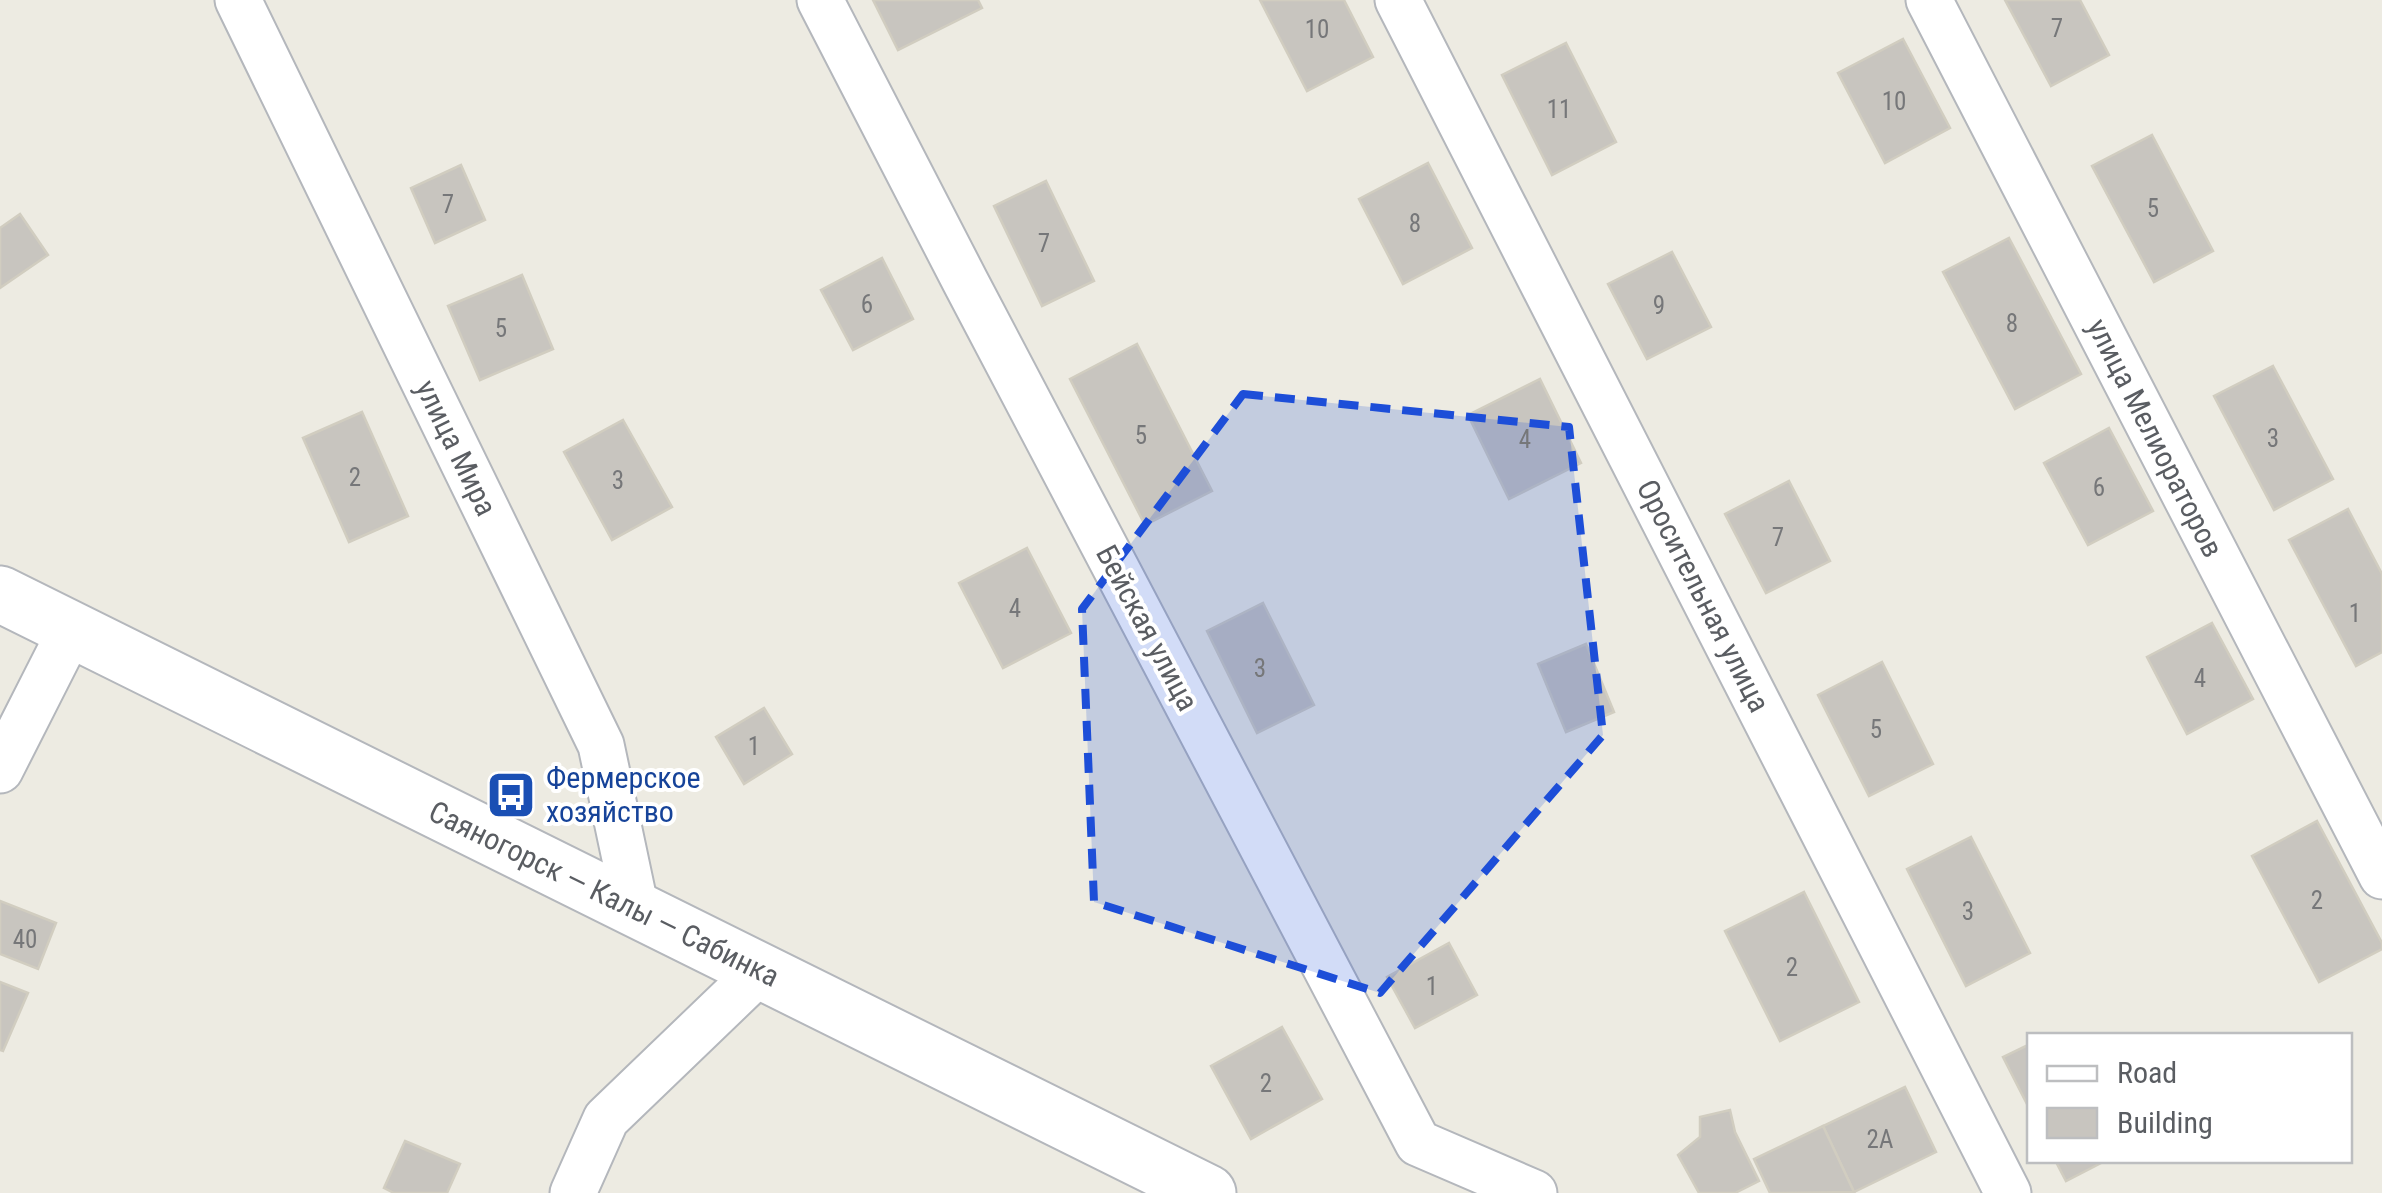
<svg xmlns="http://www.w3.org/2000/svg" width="2382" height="1193" viewBox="0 0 2382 1193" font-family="'Roboto Condensed',sans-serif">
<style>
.building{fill:#c8c5bf;stroke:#d1cdc0;stroke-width:2.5}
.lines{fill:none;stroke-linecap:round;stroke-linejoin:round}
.minor-casing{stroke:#b4b7bc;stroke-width:49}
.tertiary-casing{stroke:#b4b7bc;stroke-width:59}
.minor{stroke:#fff;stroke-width:45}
.tertiary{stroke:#fff;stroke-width:55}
.marked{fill:#1d4ed8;fill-opacity:0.2;stroke:#1d4ed8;stroke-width:8;stroke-dasharray:20 12;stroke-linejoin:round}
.labels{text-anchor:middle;stroke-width:8;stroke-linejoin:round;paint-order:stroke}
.number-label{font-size:25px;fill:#767779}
.street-label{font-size:30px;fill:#5a5d62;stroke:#fff}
.transit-label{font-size:30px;fill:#164399;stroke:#fff;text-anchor:start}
</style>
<rect width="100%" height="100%" fill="#edebe2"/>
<!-- building -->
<g class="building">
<path d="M 873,0 L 978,0 L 982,8 L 898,50 Z"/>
<path d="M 1260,0 L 1344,0 L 1373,57 L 1307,91 Z"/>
<path d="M 2005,0 L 2080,0 L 2109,55 L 2051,86 Z"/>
<path d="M 1903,39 L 1950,128 L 1885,163 L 1838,73 Z"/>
<path d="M 1566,43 L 1616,142 L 1552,175 L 1502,75 Z"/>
<path d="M 2152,135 L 2213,251 L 2154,282 L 2092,166 Z"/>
<path d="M 1428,163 L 1472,248 L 1403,284 L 1359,199 Z"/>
<path d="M 461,165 L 485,220 L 435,243 L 411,188 Z"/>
<path d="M 1046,181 L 1094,281 L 1042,306 L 994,206 Z"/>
<path d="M 20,214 L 48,255 L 0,288 L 0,228 Z"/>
<path d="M 2009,238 L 2081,374 L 2015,409 L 1943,272 Z"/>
<path d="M 1672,252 L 1711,327 L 1647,359 L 1608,284 Z"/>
<path d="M 882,258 L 913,319 L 853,350 L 821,290 Z"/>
<path d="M 522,275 L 553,349 L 480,380 L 448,306 Z"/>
<path d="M 1137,344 L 1212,491 L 1145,525 L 1070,379 Z"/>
<path d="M 2273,366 L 2333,479 L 2274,510 L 2214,396 Z"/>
<path d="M 1540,379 L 1581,463 L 1509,499 L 1468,415 Z"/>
<path d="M 362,412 L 408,516 L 349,542 L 303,438 Z"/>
<path d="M 623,420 L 672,507 L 612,540 L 564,452 Z"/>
<path d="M 2109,428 L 2153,511 L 2088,545 L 2044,463 Z"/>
<path d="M 1789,481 L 1830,561 L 1766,593 L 1725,514 Z"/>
<path d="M 2348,509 L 2382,574 L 2382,652 L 2356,666 L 2289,540 Z"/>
<path d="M 1027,548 L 1071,633 L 1003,668 L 959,583 Z"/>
<path d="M 1263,603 L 1314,705 L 1257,733 L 1207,631 Z"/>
<path d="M 2212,623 L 2253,699 L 2187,734 L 2147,657 Z"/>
<path d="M 1586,644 L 1614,712 L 1566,732 L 1538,664 Z"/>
<path d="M 1882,662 L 1933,764 L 1869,796 L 1818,695 Z"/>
<path d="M 764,708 L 792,754 L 744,784 L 716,737 Z"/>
<path d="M 2317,821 L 2382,943 L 2382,949 L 2319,982 L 2252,856 Z"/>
<path d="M 1971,837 L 2030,953 L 1966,986 L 1907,869 Z"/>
<path d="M 1804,892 L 1859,1002 L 1780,1041 L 1725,931 Z"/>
<path d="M 0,901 L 56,923 L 38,969 L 0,954 Z"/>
<path d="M 1449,943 L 1477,995 L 1415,1028 L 1387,977 Z"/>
<path d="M 0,982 L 28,993 L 3,1051 L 0,1050 Z"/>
<path d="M 1282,1027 L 1322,1099 L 1251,1139 L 1211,1066 Z"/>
<path d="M 2030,1044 L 2030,1110 L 2003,1057 Z"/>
<path d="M 1905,1087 L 1936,1152 L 1854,1192 L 1823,1126 Z"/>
<path d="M 1730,1110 L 1735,1132 L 1759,1181 L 1735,1193 L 1699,1193 L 1678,1155 L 1700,1137 L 1700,1117 Z"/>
<path d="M 1823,1126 L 1854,1192 L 1770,1193 L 1754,1159 Z"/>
<path d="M 405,1141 L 460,1164 L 447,1193 L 394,1193 L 384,1188 Z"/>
<path d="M 2055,1160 L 2107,1160 L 2066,1181 Z"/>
</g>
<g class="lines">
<!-- minor casing -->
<g class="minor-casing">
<g id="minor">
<path d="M 238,0 L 601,745 L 636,910"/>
<path d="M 820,0 L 965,281 L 1418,1143 L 1534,1193"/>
<path d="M 1398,0 L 2008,1193"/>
<path d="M 1929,0 L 2382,876"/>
<path d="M 0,770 L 71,630"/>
<path d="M 573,1193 L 606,1119 L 760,971"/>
</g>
</g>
<!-- tertiary casing -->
<g class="tertiary-casing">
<path id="tertiary" d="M 0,594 L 1208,1193"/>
</g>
<!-- minor -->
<use href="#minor" class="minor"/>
<!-- tertiary -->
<use href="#tertiary" class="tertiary"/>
</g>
<!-- marked area -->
<path class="marked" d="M 1243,394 L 1569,427 L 1603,735 L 1380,993 L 1094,902 L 1082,609 Z"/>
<!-- icons -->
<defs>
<g id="bus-square" transform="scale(2.5)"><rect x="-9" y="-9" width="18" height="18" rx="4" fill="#1a4fb4" stroke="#fff"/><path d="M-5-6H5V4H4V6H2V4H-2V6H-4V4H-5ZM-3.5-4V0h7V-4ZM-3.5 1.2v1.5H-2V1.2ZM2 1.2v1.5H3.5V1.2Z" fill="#fff"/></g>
</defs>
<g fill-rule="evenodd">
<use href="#bus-square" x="511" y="795"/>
</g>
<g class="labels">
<!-- number labels -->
<g class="number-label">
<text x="2057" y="37">7</text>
<text x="1317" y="38">10</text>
<text x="1894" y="110">10</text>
<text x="1559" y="118">11</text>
<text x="448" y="213">7</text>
<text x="2153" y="217">5</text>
<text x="1415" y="232">8</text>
<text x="1044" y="252">7</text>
<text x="867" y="313">6</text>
<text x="1659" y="314">9</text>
<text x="2012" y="332">8</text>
<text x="501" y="337">5</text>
<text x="1141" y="444">5</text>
<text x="2273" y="447">3</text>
<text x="1525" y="448">4</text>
<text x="355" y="486">2</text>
<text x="618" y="489">3</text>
<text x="2099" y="496">6</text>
<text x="1778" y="546">7</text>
<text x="1015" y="617">4</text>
<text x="2355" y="622">1</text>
<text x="1260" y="677">3</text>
<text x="2200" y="687">4</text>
<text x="1876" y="738">5</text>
<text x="754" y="755">1</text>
<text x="2317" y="909">2</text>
<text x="1968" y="920">3</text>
<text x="25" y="948">40</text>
<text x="1792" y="976">2</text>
<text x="1432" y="995">1</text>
<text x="1266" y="1092">2</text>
<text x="1880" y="1148">2А</text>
</g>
<!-- street labels -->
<g class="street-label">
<text transform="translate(2155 438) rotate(63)" y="10">улица Мелиораторов</text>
<text transform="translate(456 448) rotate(64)" y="10">улица Мира</text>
<text transform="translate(1703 596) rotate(63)" y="10">Оросительная улица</text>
<text transform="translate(1147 628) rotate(62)" y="10">Бейская улица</text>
<text transform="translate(604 894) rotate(26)" y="10">Саяногорск — Калы — Сабинка</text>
</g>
<!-- transit labels -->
<g class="transit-label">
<text x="546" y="788">Фермерское<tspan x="546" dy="34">хозяйство</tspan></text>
</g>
</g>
<!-- legend -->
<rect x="2027" y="1033" width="325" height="130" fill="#ffffff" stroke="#bdbec0" stroke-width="2.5"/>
<rect x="2047" y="1066" width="50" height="15" fill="#ffffff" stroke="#bdbec0" stroke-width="2.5"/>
<text x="2117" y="1083" font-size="30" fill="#5a5d62">Road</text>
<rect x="2047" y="1108" width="50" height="30" fill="#c8c5bf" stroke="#bdbec0" stroke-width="2.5"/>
<text x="2117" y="1133" font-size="30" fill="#5a5d62">Building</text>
</svg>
